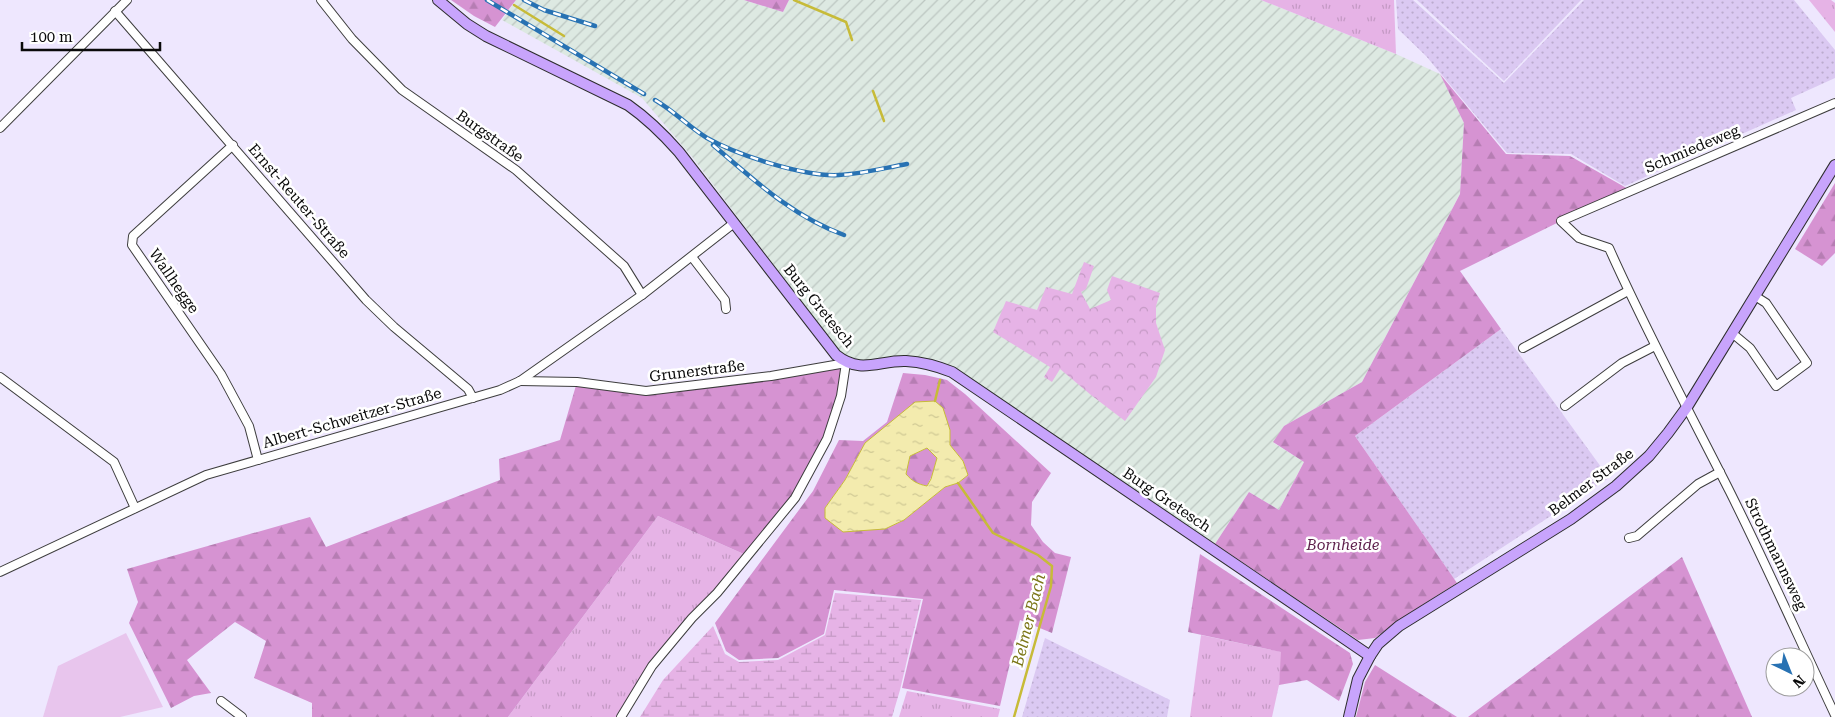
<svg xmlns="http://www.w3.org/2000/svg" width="1835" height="717" viewBox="0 0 1835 717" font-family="'Roboto Serif',serif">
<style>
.industrial{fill:url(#industrial-furrows)}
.farmland{fill:url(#farmland-dots)}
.grass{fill:url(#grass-tufts)}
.forest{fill:url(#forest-firs);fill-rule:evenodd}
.wetland{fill:url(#wetland-marsh)}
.park{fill:url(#park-crowns)}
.pitch{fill:#e8c5ed}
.water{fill:url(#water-ripples);stroke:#c7bb38;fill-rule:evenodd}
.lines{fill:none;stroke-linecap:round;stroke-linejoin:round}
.stream{stroke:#c7bb38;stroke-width:2.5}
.street-casing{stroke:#3d3d3d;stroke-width:10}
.secondary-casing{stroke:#2c2c2c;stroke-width:12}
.street{stroke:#fff;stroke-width:8}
.secondary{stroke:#c8a4fc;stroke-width:10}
.rail-casing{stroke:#2872b3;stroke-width:4.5}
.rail{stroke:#fff;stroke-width:2.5;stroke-dasharray:8;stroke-linecap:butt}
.labels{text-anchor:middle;stroke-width:5;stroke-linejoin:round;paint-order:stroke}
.street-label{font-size:15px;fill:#0a0a0a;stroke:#fff}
.park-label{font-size:15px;font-style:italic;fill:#5d1e4a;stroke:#fff}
.water-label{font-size:16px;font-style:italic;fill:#7b7617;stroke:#fff}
</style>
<defs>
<pattern id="industrial-furrows" width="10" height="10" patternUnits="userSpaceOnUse" patternTransform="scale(1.25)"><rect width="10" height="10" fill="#dde9e2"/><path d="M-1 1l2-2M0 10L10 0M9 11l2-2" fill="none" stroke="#bcc6c1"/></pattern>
<pattern id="farmland-dots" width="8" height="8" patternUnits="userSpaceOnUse" patternTransform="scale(1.25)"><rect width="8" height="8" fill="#dbc9f2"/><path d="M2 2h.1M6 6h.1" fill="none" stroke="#bbabce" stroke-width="1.8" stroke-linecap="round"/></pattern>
<pattern id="grass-tufts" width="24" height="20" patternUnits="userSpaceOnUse" patternTransform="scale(1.25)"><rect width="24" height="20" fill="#e6b3e6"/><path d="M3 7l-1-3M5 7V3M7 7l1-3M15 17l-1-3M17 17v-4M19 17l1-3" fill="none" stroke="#c499c4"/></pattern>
<pattern id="forest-firs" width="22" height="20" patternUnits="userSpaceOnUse" patternTransform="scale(1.25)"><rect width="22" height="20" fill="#d693d2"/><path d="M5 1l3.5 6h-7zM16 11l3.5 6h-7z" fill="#b67db3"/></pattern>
<pattern id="wetland-marsh" width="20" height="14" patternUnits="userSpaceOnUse" patternTransform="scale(1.25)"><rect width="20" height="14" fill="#e6b3e6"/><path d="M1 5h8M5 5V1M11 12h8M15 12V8" fill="none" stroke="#c499c4"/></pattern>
<pattern id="park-crowns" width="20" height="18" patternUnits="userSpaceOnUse" patternTransform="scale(1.25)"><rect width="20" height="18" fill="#e6b3e6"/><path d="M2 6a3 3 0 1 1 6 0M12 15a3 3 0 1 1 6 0" fill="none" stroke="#c499c4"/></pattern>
<pattern id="water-ripples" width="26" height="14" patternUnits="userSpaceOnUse" patternTransform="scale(1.25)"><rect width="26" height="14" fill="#f3ebae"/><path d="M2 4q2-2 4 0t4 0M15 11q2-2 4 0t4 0" fill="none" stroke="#cfc894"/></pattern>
</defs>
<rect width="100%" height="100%" fill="#eee7fe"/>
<!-- industrial -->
<path class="industrial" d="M 516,0 L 744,0 L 783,12 L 789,0 L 1261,0 L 1396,54 L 1440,74 L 1464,123 L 1460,194 L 1362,382 L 1284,426 L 1274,443 L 1304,462 L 1279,510 L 1249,492 L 1215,544 L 940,360 L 851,360 L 839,351 L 693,158 L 642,98 L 502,20 Z"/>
<!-- farmland -->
<g class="farmland">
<path d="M 1396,0 L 1413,0 L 1504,83 L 1584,0 L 1794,0 L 1835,50 L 1835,78 L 1791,98 L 1796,110 L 1625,186 L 1571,154 L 1507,153 L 1426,56 L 1398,29 Z"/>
<path d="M 1417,0 L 1581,0 L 1504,81 Z"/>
<path d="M 1501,329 L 1609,478 L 1454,579 L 1355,436 Z"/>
<path d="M 1045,638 L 1170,700 L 1167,717 L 1022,717 Z"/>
</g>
<!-- grass -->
<g class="grass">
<path d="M 1261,0 L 1394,0 L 1396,54 Z"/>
<path d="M 1809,0 L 1831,0 L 1835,3 L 1835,32 Z"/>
<path d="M 658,516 L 746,555 L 653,666 L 621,717 L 508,717 Z"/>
<path d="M 1201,635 L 1282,652 L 1279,685 L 1272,717 L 1190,717 Z"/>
<path d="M 907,691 L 1000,709 L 998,717 L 899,717 Z"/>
</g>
<!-- forest -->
<g class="forest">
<path d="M 451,0 L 516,0 L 495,27 L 474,16 Z"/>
<path d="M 744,0 L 789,0 L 783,12 Z"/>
<path d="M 1440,74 L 1506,154 L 1570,156 L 1630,190 L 1561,221 L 1460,271 L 1501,329 L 1355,436 L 1457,583 L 1405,616 L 1375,638 L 1358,640 L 1215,544 L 1249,492 L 1279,510 L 1304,462 L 1273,442 L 1284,426 L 1362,382 L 1460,194 L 1464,123 Z"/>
<path d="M 1835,183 L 1835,253 L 1822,266 L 1795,249 Z"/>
<path d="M 846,363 L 827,439 L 804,484 L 746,555 L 658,516 L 508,717 L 312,717 L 312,703 L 254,678 L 266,641 L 235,622 L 187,660 L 211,693 L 194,696 L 171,708 L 129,623 L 138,602 L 127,569 L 310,517 L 326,547 L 500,480 L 499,459 L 560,440 L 577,382 L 646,391 Z"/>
<path d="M 903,373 L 925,375 L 947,380 L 965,394 L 1051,473 L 1032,502 L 1031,525 L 1043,542 L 1055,553 L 1071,557 L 1052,633 L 1020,620 L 1000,706 L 902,688 L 923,599 L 834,590 L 824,634 L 778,658 L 739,660 L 726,651 L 715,623 L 813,491 L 839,440 L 863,441 L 887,422 ZM 888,425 L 950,430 L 950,445 L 963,461 L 967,476 L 958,483 L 945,487 L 904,520 L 885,529 L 825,508 L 845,480 L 865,443 Z"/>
<path d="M 927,448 L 937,458 L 934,471 L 927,486 C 917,484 912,481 906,474 L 910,456 Z"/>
<path d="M 1200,554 L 1350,653 L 1353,664 L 1339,701 L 1307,680 L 1279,685 L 1281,652 L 1188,632 Z"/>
<path d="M 1682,557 L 1752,717 L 1468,717 Z"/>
<path d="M 1375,665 L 1457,717 L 1356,717 L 1365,682 Z"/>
</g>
<!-- wetland -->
<path class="wetland" d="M 835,593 L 921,600 L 900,690 L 892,717 L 640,717 L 663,680 L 713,626 L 725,654 L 739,662 L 778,660 L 825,635 Z"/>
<!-- park -->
<path class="park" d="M 1084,262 L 1094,266 L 1086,289 L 1081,292 L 1090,309 L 1111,300 L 1107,290 L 1112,276 L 1160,293 L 1156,306 L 1156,323 L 1165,350 L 1156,377 L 1125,421 L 1091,395 L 1060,369 L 1052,382 L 1044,377 L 1050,367 L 993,332 L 1006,301 L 1037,310 L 1046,287 L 1072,294 Z"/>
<!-- pitch -->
<path class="pitch" d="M 126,633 L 163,707 L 120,717 L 43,717 L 58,666 Z"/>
<!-- water -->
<path class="water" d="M 935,401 L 943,408 L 950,430 L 950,445 L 963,461 L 968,475 L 958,483 L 945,487 L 904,520 L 885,529 L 843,532 L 825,518 L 825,508 L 845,480 L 865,443 L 915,402 ZM 927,448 L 937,458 L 931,479 L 927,486 C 917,484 912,481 906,474 L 910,456 Z"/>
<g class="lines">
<!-- stream -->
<g class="stream">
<path d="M 794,0 L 846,22 L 852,40"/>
<path d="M 514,5 L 564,36"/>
<path d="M 873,91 L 884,121"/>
<path d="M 935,401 L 940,380"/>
<path d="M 958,483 L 993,533 L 1038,555 L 1052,566 L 1051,586 L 1014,717"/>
</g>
<!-- street casing -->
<g class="street-casing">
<g id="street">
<path d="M 321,0 L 352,39 L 402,90 L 516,170 L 624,266 L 642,295"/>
<path d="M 115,11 L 366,300 L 394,327 L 468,389 L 473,398"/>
<path d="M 1835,103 L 1561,221 L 1579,238 L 1609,248 C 1646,331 1689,411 1730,492 C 1767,566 1800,641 1835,715"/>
<path d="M 0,128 L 127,0"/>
<path d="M 233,145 L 133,236 L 132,245 L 221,374 L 249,426 L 258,460"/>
<path d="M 692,257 L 725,300 L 726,309"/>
<path d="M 1732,333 L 1750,348 L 1776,386 L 1807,363 L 1766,303 L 1755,296"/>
<path d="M 1523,348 L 1628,291"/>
<path d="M 0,377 L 114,462 L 135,508"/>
<path d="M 520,381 L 577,382 L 646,391 L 771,376 L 846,363 L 841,396 L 827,439 L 795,498 L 717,593 L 692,618 L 652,666 L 621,717"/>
<path d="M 1565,406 L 1622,363 L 1655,346"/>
<path d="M 1629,538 L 1637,536 L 1698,484 L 1720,472"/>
<path d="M 0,572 L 206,475 L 500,390 L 520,381 L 642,295 L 734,223"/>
<path d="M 221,701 L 242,717"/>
</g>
</g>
<!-- secondary casing -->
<g class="secondary-casing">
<g id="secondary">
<path d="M 438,0 L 467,24 L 486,36 L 628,105 C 648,119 664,135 679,152 L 836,355 C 861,375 879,360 906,361 C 923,362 937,366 952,372 L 1370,656"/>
<path d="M 1349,717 L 1358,679 L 1370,656 L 1378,644 L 1399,626 L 1571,519 L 1616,486 L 1649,456 L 1668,433 L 1687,407 L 1835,165"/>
</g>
</g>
<!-- street -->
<use href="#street" class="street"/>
<!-- secondary -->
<use href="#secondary" class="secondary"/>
<!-- rail casing -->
<g class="rail-casing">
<g id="rail">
<path d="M 487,0 L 644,94"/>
<path d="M 524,0 L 544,10 L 595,26"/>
<path d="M 655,100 C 674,111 689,127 707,138 C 737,155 804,177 839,175 C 862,174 884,168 907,164"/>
<path d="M 713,145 C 754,180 792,216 844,235"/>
</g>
</g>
<!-- rail -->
<use href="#rail" class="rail"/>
</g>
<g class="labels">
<!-- street labels -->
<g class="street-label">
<text transform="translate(490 136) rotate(35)" y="5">Burgstraße</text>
<text transform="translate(1692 149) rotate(-23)" y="5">Schmiedeweg</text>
<text transform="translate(299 201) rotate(49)" y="5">Ernst-Reuter-Straße</text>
<text transform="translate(174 281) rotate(55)" y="5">Wallhegge</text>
<text transform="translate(819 306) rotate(51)" y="5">Burg Gretesch</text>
<text transform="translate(697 371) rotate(-7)" y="5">Grunerstraße</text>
<text transform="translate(352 418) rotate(-16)" y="5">Albert-Schweitzer-Straße</text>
<text transform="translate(1591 482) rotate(-37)" y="5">Belmer Straße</text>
<text transform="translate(1167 500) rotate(34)" y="5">Burg Gretesch</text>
<text transform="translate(1776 554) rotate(64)" y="5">Strothmannsweg</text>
</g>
<!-- park labels -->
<g class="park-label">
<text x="1343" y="550">Bornheide</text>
</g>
<!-- water labels -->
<g class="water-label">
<text transform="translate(1028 620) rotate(-76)" y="6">Belmer Bach</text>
</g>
</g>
<!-- north arrow -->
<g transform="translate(1790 672) rotate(137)"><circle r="24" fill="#ffffff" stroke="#9d9d9d"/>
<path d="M0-4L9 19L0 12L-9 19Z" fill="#2872b3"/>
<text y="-8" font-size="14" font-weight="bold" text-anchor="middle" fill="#0a0a0a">N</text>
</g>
<!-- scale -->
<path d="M22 42v8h138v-8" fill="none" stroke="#0a0a0a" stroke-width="2.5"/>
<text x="30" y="42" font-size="15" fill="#0a0a0a" stroke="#ffffff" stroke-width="4" paint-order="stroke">100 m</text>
</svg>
